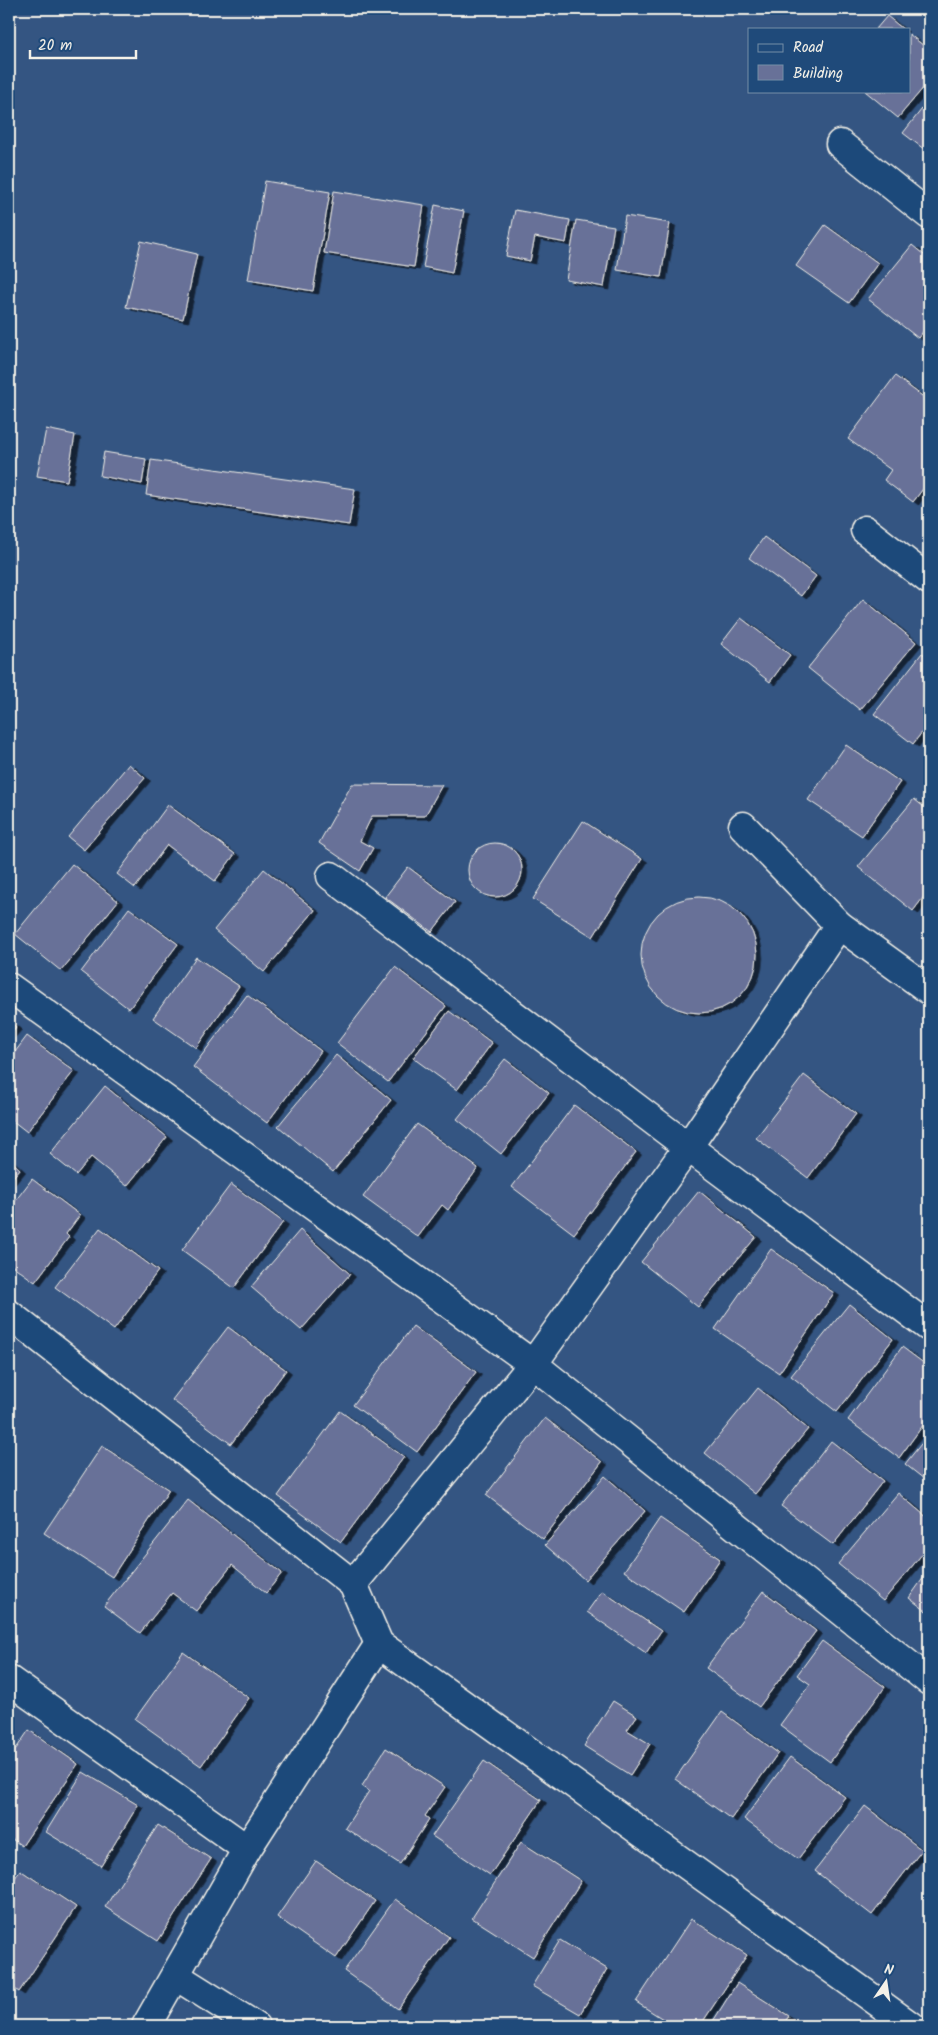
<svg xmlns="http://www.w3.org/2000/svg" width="938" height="2035" viewBox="0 0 938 2035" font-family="Kalam,sans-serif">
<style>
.building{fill:#687198;stroke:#f4f1e8;filter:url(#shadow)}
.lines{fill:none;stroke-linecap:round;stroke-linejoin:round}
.minor-casing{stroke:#f4f1e8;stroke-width:31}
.minor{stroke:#1f4a7a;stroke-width:28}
</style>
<defs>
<filter id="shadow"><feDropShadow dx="5.5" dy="3" stdDeviation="0" flood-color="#0009"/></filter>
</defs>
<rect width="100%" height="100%" fill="#345582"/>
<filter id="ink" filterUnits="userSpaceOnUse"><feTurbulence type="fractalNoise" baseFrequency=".02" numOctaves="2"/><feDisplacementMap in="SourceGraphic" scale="10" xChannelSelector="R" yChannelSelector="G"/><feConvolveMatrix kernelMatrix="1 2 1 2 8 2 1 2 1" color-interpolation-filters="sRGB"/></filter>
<g filter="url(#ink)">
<!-- building -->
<g class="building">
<path d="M 887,16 L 903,29 L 876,29 Z"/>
<path d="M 909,34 L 929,50 L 929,81 L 898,118 L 865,91 L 909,91 Z"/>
<path d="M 929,100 L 929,153 L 903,133 Z"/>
<path d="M 265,181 L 330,192 L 313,291 L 248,280 Z"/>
<path d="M 334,191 L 424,205 L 414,267 L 324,253 Z"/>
<path d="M 435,205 L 464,211 L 452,273 L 423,267 Z"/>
<path d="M 515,210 L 570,220 L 566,243 L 535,237 L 530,261 L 506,256 Z"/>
<path d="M 625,216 L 670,223 L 661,277 L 617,270 Z"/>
<path d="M 576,220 L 614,226 L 604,287 L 566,280 Z"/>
<path d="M 825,225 L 878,263 L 849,303 L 796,266 Z"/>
<path d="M 141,241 L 197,254 L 183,319 L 126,307 Z"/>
<path d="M 912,245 L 929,259 L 929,324 L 918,338 L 868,299 Z"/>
<path d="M 895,376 L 929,401 L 929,481 L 913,502 L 884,480 L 891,470 L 848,439 Z"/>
<path d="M 46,429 L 75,435 L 67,481 L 37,476 Z"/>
<path d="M 104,452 L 146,459 L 142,484 L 100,476 Z"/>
<path d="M 151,460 L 355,489 L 349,525 L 146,495 Z"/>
<path d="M 764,537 L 816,576 L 801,596 L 749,558 Z"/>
<path d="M 863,599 L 916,642 L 860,710 L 808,668 Z"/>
<path d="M 741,618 L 790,655 L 770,682 L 721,644 Z"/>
<path d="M 922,653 L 929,658 L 929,723 L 913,744 L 874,714 Z"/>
<path d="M 846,745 L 900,782 L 862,836 L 808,800 Z"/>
<path d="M 129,764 L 145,778 L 84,850 L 68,837 Z"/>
<path d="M 352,784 L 442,785 L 425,816 L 372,816 L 360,841 L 373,848 L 360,871 L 319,843 Z"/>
<path d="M 914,799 L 929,811 L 929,890 L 913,911 L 858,867 Z"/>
<path d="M 168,805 L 235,854 L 215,881 L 167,845 L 135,888 L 117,874 Z"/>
<path d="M 583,821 L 642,859 L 593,937 L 533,899 Z"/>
<circle cx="495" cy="870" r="27"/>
<path d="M 72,864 L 118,901 L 61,971 L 15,934 Z"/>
<path d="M 408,867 L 455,902 L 432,932 L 385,897 Z"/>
<path d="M 264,869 L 315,910 L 264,972 L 214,930 Z"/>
<circle cx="699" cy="955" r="58"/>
<path d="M 129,908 L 178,944 L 129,1009 L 81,972 Z"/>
<path d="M 196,957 L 239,986 L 196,1048 L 153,1018 Z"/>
<path d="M 395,967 L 446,1006 L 388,1082 L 337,1043 Z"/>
<path d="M 247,995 L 321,1051 L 267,1123 L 193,1067 Z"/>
<path d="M 449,1011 L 492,1043 L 457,1090 L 413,1058 Z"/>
<path d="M 9,1021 L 16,1027 L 9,1035 Z"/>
<path d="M 27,1036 L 74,1071 L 27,1132 L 9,1118 L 9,1060 Z"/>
<path d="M 336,1055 L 391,1100 L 333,1172 L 278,1126 Z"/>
<path d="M 505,1059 L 549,1093 L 501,1154 L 457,1119 Z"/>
<path d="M 804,1075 L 856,1114 L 808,1178 L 756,1138 Z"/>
<path d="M 105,1086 L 167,1137 L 127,1186 L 91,1157 L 76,1175 L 50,1154 Z"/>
<path d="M 574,1105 L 636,1152 L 574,1234 L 512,1187 Z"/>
<path d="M 417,1124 L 478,1168 L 448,1210 L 442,1205 L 418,1237 L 363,1197 Z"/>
<path d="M 9,1159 L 20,1169 L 9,1182 Z"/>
<path d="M 32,1179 L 80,1215 L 66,1234 L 69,1237 L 35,1282 L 9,1263 L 9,1209 Z"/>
<path d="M 231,1184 L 283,1222 L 234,1288 L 182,1250 Z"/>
<path d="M 699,1191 L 756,1237 L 698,1307 L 641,1262 Z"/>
<path d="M 100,1228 L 158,1271 L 114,1330 L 55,1287 Z"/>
<path d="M 300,1230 L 350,1274 L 301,1330 L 251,1287 Z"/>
<path d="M 771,1249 L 834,1293 L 779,1373 L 715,1329 Z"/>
<path d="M 849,1304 L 893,1339 L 837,1412 L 791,1376 Z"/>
<path d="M 413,1326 L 476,1372 L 417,1452 L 353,1405 Z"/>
<path d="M 228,1327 L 286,1370 L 231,1444 L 172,1400 Z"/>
<path d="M 902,1347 L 929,1367 L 929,1417 L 899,1458 L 848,1420 Z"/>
<path d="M 758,1388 L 808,1429 L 755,1494 L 705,1453 Z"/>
<path d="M 340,1411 L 404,1457 L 341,1542 L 278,1496 Z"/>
<path d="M 545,1418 L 602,1462 L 543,1539 L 486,1495 Z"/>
<path d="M 929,1434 L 929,1483 L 905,1464 Z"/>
<path d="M 831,1441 L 883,1481 L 833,1545 L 781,1506 Z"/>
<path d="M 102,1446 L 169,1490 L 112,1577 L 44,1533 Z"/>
<path d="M 605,1476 L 645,1511 L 585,1580 L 545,1545 Z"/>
<path d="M 898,1493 L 929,1519 L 929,1546 L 883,1601 L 838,1564 Z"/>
<path d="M 188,1500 L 282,1573 L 266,1593 L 232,1565 L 196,1611 L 172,1593 L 140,1633 L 104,1606 Z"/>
<path d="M 660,1518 L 720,1559 L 684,1612 L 624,1571 Z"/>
<path d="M 929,1570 L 929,1613 L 909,1598 Z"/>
<path d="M 602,1591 L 661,1631 L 646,1653 L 587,1612 Z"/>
<path d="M 763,1591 L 816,1631 L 759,1707 L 706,1668 Z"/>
<path d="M 822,1641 L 885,1687 L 830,1762 L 780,1725 L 810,1684 L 797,1675 Z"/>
<path d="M 183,1652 L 249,1698 L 201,1766 L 135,1719 Z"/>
<path d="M 613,1701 L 637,1716 L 627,1730 L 650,1744 L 630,1775 L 584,1746 Z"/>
<path d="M 722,1712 L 778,1753 L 731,1819 L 675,1779 Z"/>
<path d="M 29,1730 L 78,1764 L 22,1846 L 9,1837 L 9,1759 Z"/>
<path d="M 386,1748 L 445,1787 L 425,1816 L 429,1819 L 400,1864 L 345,1828 L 369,1791 L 362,1786 Z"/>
<path d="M 790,1757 L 845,1797 L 798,1859 L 744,1819 Z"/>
<path d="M 484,1761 L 541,1800 L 490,1875 L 432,1836 Z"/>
<path d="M 83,1772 L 138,1805 L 101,1866 L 46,1832 Z"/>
<path d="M 865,1806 L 922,1850 L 872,1915 L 815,1871 Z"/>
<path d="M 158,1825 L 211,1859 L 158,1941 L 105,1907 Z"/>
<path d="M 521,1842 L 581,1881 L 533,1957 L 472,1918 Z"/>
<path d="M 316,1861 L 375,1901 L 336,1958 L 277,1917 Z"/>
<path d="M 20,1870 L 76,1907 L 19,1992 L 9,1985 L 9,1888 Z"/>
<path d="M 395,1899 L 449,1937 L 398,2009 L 344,1971 Z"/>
<path d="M 691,1919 L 747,1955 L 700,2026 L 674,2026 L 636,2002 Z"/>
<path d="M 560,1940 L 607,1969 L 580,2014 L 532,1986 Z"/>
<path d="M 737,1983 L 789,2016 L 782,2026 L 710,2026 Z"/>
<path d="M 408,2018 L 419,2026 L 402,2026 Z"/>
</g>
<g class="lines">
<!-- minor casing -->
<g class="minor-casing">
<g id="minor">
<path d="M 840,144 L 929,215"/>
<path d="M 865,530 L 929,580"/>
<path d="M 743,826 L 839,925 L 929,990"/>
<path d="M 331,876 L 688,1147 L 929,1327"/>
<path d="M 9,987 L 533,1364 L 929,1681"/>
<path d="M 9,1314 L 353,1584 L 379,1644 L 911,2026"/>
<path d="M 353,1584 L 533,1364 L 688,1147 L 839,925"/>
<path d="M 9,1680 L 247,1849"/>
<path d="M 176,1976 L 255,2026"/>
<path d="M 146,2026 L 247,1849 L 379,1644"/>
</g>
</g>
<!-- minor -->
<use href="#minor" class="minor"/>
</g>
</g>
<!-- margin -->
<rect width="938" height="2035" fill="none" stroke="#1f4a7a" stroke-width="30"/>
<rect x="15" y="15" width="908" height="2005" fill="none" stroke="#f4f1e8" stroke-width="2" filter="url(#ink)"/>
<!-- legend -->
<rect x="748" y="28" width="162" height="65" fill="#1f4a7a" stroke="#748da6"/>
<rect x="758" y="44" width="25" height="8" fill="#1f4a7a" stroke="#748da6"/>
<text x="793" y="52" font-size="15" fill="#f4f1e8">Road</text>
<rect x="758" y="65" width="25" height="15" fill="#687198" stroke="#748da6"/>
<text x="793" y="78" font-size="15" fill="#f4f1e8">Building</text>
<!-- north arrow -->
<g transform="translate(886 1982) rotate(13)" stroke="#1f4a7a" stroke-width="4" paint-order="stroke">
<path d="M0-4L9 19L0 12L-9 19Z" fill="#f4f1e8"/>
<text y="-8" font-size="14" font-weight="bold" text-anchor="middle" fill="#f4f1e8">N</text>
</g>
<!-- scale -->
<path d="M30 50v8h106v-8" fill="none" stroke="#f4f1e8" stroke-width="2.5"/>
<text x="38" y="50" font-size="15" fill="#f4f1e8" stroke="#1f4a7a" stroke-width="4" paint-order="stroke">20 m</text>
</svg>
